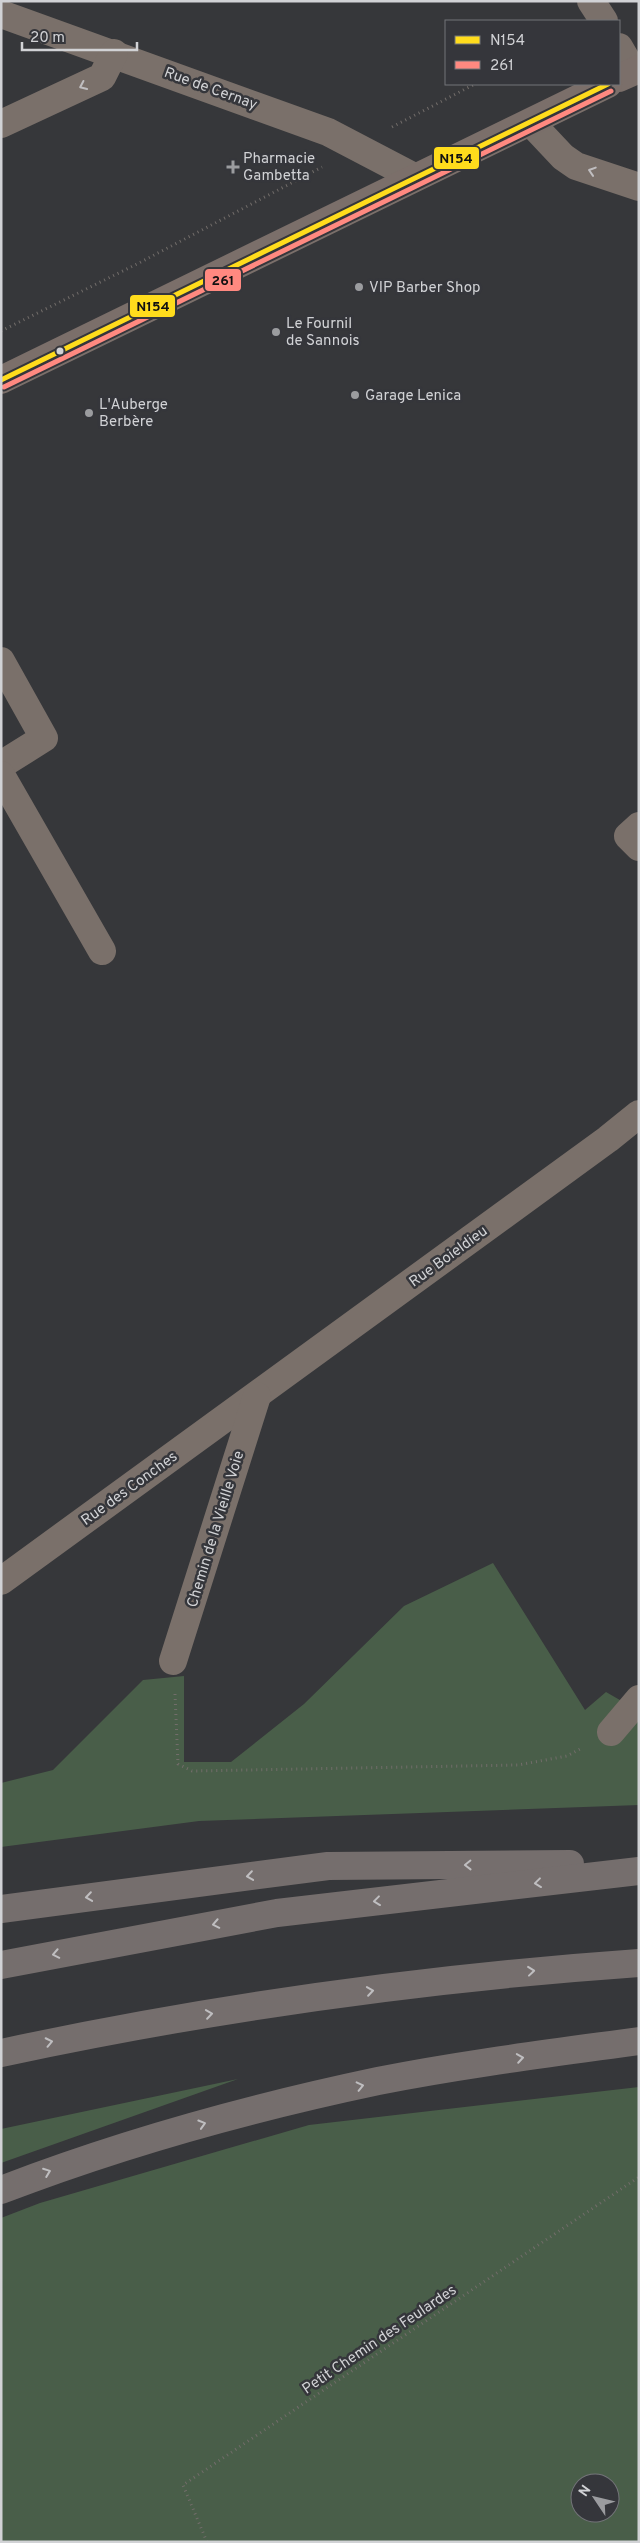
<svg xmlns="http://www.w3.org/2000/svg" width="640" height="2543" viewBox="0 0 640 2543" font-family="Overpass,sans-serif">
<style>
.green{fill:#495e49;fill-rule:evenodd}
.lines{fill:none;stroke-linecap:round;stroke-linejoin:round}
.path{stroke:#726d6a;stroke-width:3;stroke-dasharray:1 4;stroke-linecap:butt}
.minor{stroke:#7a706a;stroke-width:28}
.major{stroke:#7b6f6a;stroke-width:28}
.highway{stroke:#756e6d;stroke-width:28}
.bus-1-casing{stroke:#35363b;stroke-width:9}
.bus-2-casing{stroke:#35363b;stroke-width:9}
.bus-1{stroke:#ffdc1c;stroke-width:5}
.bus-2{stroke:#ff8980;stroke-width:5}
.oneway{stroke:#c0bec0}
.oneway2{stroke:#bfbec0}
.poi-dot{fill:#9b9c9f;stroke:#35363b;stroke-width:2}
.bus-dot{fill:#d1d2d5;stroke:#35363b;stroke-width:2}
.labels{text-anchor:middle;stroke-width:5;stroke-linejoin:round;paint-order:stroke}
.street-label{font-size:15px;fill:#d1d2d5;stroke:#35363b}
.poi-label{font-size:15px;fill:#d1d2d5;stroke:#35363b;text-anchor:start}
.line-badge{stroke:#35363b;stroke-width:2}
.pale-badge-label{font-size:14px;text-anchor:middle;font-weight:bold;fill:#111}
</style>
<rect width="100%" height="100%" fill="#36373a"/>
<!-- green -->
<g class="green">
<path d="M 493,1563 L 585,1710 L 606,1692 L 639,1711 L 639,1805 L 199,1821 L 1,1847 L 1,1783 L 53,1770 L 143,1680 L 184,1676 L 184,1762 L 231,1762 L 304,1704 L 404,1606 Z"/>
<path d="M 238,2079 L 1,2163 L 1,2129 Z"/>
<path d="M 639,2087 L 639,2542 L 1,2542 L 1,2218 L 40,2203 L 309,2125 ZM 580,2483 L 610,2483 L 610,2513 L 580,2513 Z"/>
</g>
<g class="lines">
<!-- path -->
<g class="path">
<path d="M 392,127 L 475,84"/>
<path d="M 1,331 L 137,264 L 322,167"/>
<path d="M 175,1694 L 178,1764 L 192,1771 L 518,1765 L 567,1756 L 582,1748"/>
<path d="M 207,2542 L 183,2485 L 639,2177"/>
</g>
<!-- minor -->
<g class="minor">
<path d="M 591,1 L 604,21"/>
<path d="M 1,14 L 328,132 L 414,177"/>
<path d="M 619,47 L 633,71"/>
<path d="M 531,123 L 563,157 L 576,166 L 639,187"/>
<path d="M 1,124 L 102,77 L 114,53"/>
<path d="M 1,661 L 44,738 L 1,765"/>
<path d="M 1,775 L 102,951"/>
<path d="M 639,826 L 628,836 L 639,847"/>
<path d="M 1,1581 L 608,1139 L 639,1114"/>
<path d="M 173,1661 L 257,1396"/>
<path d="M 611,1732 L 639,1699"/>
</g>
<!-- major -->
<g class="major">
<path d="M 619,78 L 639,69"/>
<path d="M 1,380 L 608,84"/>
</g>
<!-- highway -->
<g class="highway">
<path d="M 1,1909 L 328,1866 L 570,1864"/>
<path d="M 1,1965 L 277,1913 L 639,1871"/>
<path d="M 1,2053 C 211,2008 425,1978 639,1963"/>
<path d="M 1,2190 C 123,2143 250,2108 378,2081 C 464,2064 552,2053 639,2041"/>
</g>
<!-- bus-1 casing -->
<g class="bus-1-casing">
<path id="bus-1" d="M 1,380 L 608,84"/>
</g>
<!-- bus-2 casing -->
<g class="bus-2-casing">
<path id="bus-2" d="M 4,387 L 611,91"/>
</g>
<!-- bus-1 -->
<use href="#bus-1" class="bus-1"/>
<!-- bus-2 -->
<use href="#bus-2" class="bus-2"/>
</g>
<!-- one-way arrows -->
<defs><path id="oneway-chevron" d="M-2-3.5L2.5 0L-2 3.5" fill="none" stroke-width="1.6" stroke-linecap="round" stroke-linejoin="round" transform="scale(1.25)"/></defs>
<g class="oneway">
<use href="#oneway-chevron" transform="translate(83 86) rotate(155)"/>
<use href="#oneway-chevron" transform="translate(592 171) rotate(-162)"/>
</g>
<g class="oneway2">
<use href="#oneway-chevron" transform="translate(468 1865) rotate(179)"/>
<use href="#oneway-chevron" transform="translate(250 1876) rotate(172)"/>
<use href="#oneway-chevron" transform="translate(538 1883) rotate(173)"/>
<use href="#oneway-chevron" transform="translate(89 1897) rotate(172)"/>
<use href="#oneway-chevron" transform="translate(377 1901) rotate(173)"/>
<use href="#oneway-chevron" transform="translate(216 1924) rotate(169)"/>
<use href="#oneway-chevron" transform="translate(56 1954) rotate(169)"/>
<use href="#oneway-chevron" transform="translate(531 1971) rotate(-6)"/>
<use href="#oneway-chevron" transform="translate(370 1991) rotate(-8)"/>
<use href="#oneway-chevron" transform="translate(209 2014) rotate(-8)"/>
<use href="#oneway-chevron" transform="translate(49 2042) rotate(-12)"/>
<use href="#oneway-chevron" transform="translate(520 2058) rotate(-9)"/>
<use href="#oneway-chevron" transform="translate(360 2086) rotate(-13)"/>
<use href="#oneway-chevron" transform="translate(202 2124) rotate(-17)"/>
<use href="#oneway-chevron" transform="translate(47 2172) rotate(-21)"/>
</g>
<!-- markers -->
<g class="poi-dot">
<path d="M230.5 159.5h5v5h5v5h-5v5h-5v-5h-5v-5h5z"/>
<circle cx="359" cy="287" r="5"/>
<circle cx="276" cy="332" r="5"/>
<circle cx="355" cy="395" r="5"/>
<circle cx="89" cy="413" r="5"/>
</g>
<circle class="bus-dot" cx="60" cy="351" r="4.5"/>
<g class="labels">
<!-- street labels -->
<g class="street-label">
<text transform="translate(211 88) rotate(20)" y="5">Rue de Cernay</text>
<text transform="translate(448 1256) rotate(-36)" y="5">Rue Boieldieu</text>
<text transform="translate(129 1488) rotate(-36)" y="5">Rue des Conches</text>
<text transform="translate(215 1529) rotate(-73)" y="5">Chemin de la Vieille Voie</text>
<text transform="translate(379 2339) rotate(-34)" y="5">Petit Chemin des Feulardes</text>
</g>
<!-- poi labels -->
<g class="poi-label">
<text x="243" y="163">Pharmacie<tspan x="243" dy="17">Gambetta</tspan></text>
<text x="369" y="292">VIP Barber Shop</text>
<text x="286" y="328">Le Fournil<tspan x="286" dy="17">de Sannois</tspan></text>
<text x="365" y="400">Garage Lenica</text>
<text x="99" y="409">L'Auberge<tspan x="99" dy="17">Berbère</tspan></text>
</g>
</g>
<g class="line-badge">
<rect x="433" y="146" width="47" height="24" rx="5" fill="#ffdc1c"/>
<rect x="204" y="268" width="38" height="24" rx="5" fill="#ff8980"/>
<rect x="129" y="294" width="47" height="24" rx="5" fill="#ffdc1c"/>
</g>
<g class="pale-badge-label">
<text x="456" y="163">N154</text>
<text x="223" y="285">261</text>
<text x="153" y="311">N154</text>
</g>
<!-- border -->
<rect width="640" height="2543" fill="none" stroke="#d1d2d5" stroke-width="5"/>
<!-- legend -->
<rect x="445" y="20" width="175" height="65" fill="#35363b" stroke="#737479"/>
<rect x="455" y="36" width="25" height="8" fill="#ffdc1c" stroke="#737479"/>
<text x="490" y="45" font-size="15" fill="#d1d2d5">N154</text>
<rect x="455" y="61" width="25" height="8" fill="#ff8980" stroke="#737479"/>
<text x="490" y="70" font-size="15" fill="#d1d2d5">261</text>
<!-- north arrow -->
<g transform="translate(595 2498) rotate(305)"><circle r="24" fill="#35363b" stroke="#737479"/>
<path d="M0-4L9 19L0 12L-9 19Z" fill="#9b9c9f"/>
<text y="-8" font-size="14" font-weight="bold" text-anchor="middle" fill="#d1d2d5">N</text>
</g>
<!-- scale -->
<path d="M22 42v8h115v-8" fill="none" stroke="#d1d2d5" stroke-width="2.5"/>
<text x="30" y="42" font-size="15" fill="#d1d2d5" stroke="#35363b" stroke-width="4" paint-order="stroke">20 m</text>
</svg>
